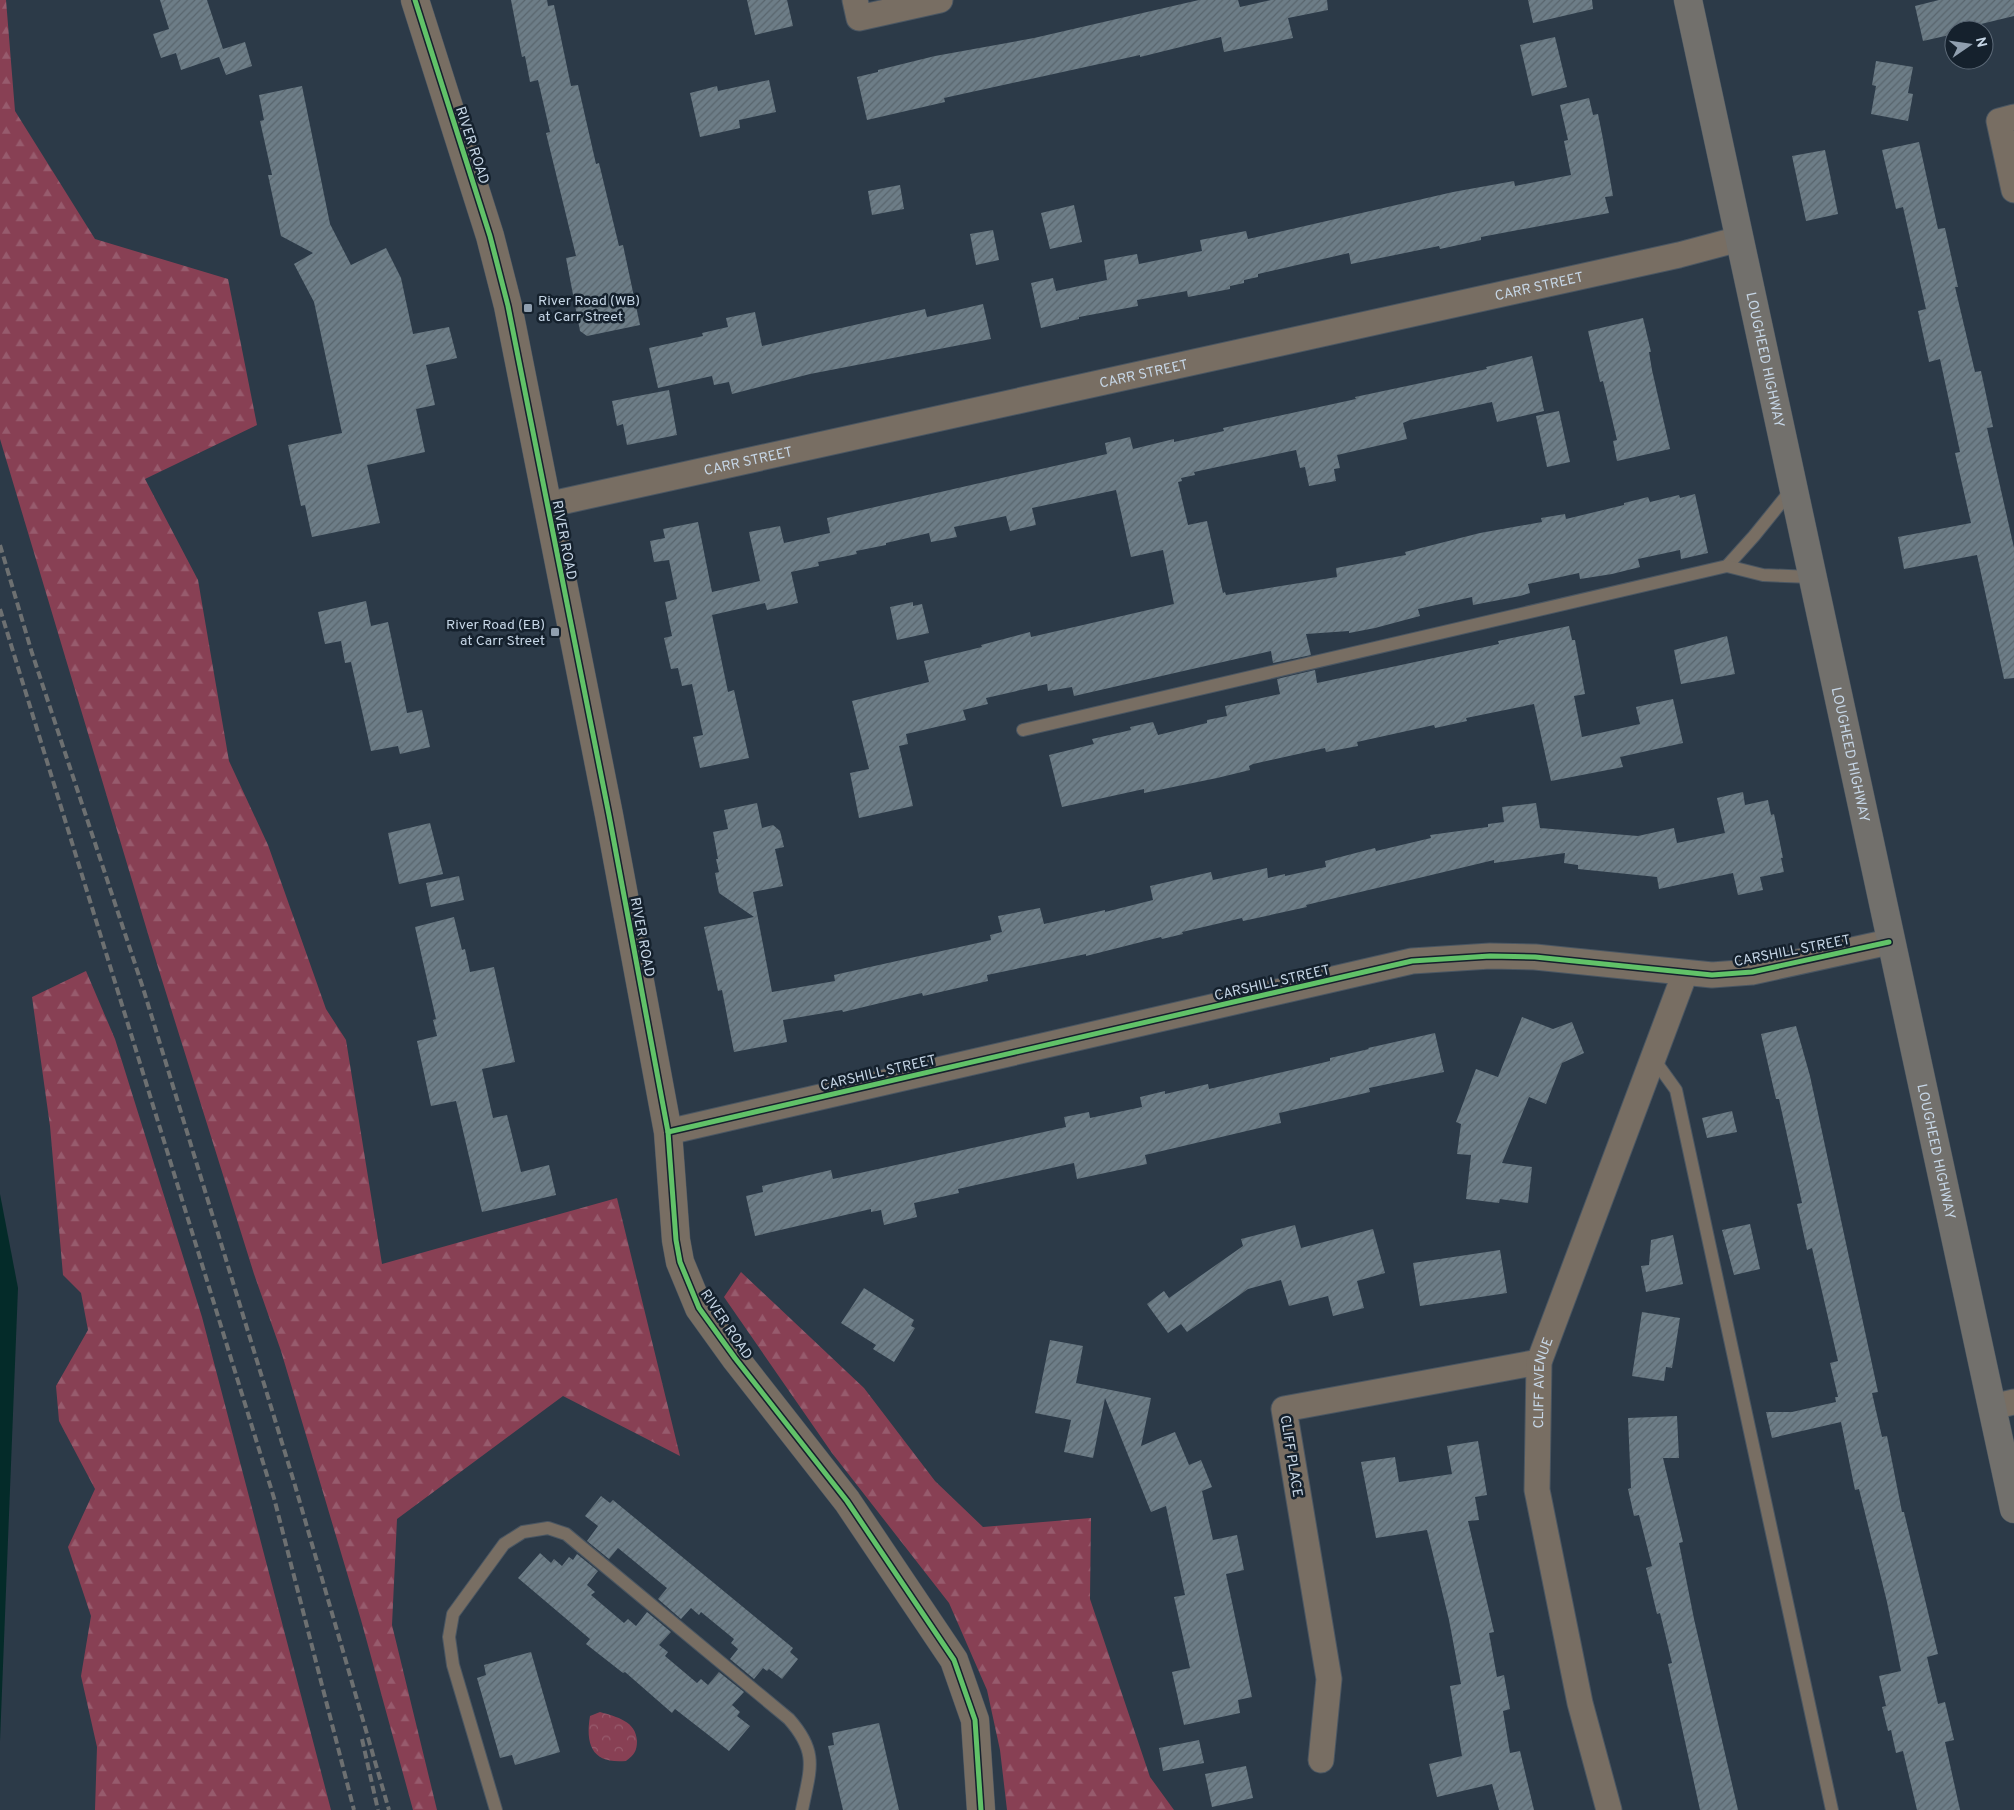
<svg xmlns="http://www.w3.org/2000/svg" width="2014" height="1810" viewBox="0 0 2014 1810" font-family="Overpass,sans-serif">
<style>
.forest{fill:url(#forest-firs)}
.park{fill:url(#park-crowns)}
.water{fill:#042b29}
.building{fill:url(#building-hatch)}
.lines{fill:none;stroke-linecap:round;stroke-linejoin:round}
.service-casing{stroke:#4a5662;stroke-width:14}
.minor-casing{stroke:#4a5662;stroke-width:27}
.tertiary-casing{stroke:#4a5662;stroke-width:29}
.trunk-casing{stroke:#4a5662;stroke-width:29}
.service{stroke:#786e63;stroke-width:12}
.minor{stroke:#786e63;stroke-width:25}
.tertiary{stroke:#786e63;stroke-width:28}
.trunk{stroke:#72706c;stroke-width:28}
.rail{stroke:#6d7071;stroke-width:4;stroke-dasharray:8 4;stroke-linecap:butt}
.cycleway-casing{stroke:#15212d;stroke-width:8}
.cycleway{stroke:#61c268;stroke-width:5}
.poi-dot{fill:#909faf;stroke:#15212d;stroke-width:2}
.labels{text-anchor:middle;stroke-width:5;stroke-linejoin:round;paint-order:stroke}
.street-label{font-size:14px;fill:#c6d6e6;stroke:#15212d}
.poi-label{font-size:14px;fill:#c6d6e6;stroke:#15212d;text-anchor:start}
</style>
<defs>
<pattern id="forest-firs" width="22" height="20" patternUnits="userSpaceOnUse" patternTransform="scale(1.25)"><rect width="22" height="20" fill="#884054"/><path d="M5 1l3.5 6h-7zM16 11l3.5 6h-7z" fill="#975b6d"/></pattern>
<pattern id="park-crowns" width="20" height="18" patternUnits="userSpaceOnUse" patternTransform="scale(1.25)"><rect width="20" height="18" fill="#884054"/><path d="M2 6a3 3 0 1 1 6 0M12 15a3 3 0 1 1 6 0" fill="none" stroke="#975b6d"/></pattern>
<pattern id="building-hatch" width="6" height="6" patternUnits="userSpaceOnUse" patternTransform="scale(1.25)"><rect width="6" height="6" fill="#6d7d87"/><path d="M-1 1l2-2M0 6l6-6M5 7l2-2" fill="none" stroke="#59656d"/></pattern>
</defs>
<rect width="100%" height="100%" fill="#2c3a48"/>
<!-- forest -->
<g class="forest">
<path d="M 0,0 L 6,0 L 15,111 L 95,239 L 228,279 L 257,425 L 145,479 L 198,580 L 229,761 L 268,845 L 326,1009 L 346,1040 L 382,1264 L 617,1198 L 680,1456 L 563,1396 L 397,1519 L 392,1625 L 437,1810 L 413,1810 L 361,1620 L 281,1351 L 254,1274 L 157,964 L 0,439 Z"/>
<path d="M 86,971 L 115,1039 L 202,1317 L 331,1810 L 95,1810 L 97,1747 L 81,1676 L 91,1616 L 68,1547 L 95,1489 L 59,1421 L 56,1386 L 88,1330 L 81,1293 L 63,1275 L 50,1126 L 32,997 Z"/>
<path d="M 741,1272 L 864,1388 L 935,1481 L 983,1527 L 1091,1518 L 1090,1599 L 1150,1777 L 1174,1810 L 1007,1810 L 1000,1750 L 987,1690 L 949,1603 L 832,1453 L 724,1297 Z"/>
</g>
<!-- park -->
<path class="park" d="M 600,1712 C 617,1717 636,1721 637,1741 C 637,1751 634,1755 626,1761 C 593,1764 585,1746 590,1716 Z"/>
<!-- water -->
<path class="water" d="M 0,1194 L 18,1288 L 0,1741 Z"/>
<!-- building -->
<g class="building">
<path d="M 160,0 L 207,0 L 223,49 L 245,42 L 252,66 L 226,75 L 219,57 L 181,70 L 176,53 L 161,58 L 153,34 L 169,29 Z"/>
<path d="M 511,0 L 547,0 L 548,6 L 554,5 L 571,86 L 578,85 L 596,164 L 599,163 L 619,246 L 623,245 L 640,325 L 587,336 L 580,331 L 566,258 L 576,256 L 546,133 L 550,132 L 538,80 L 530,82 L 525,56 L 522,57 Z"/>
<path d="M 747,0 L 787,0 L 793,26 L 755,35 Z"/>
<path d="M 1199,0 L 1238,0 L 1240,7 L 1271,0 L 1327,0 L 1328,10 L 1288,18 L 1293,38 L 1224,52 L 1221,37 L 1140,57 L 1140,55 L 944,98 L 945,102 L 867,120 L 857,77 L 878,72 L 878,70 L 935,56 L 1034,38 Z"/>
<path d="M 1528,0 L 1592,0 L 1593,9 L 1533,23 Z"/>
<path d="M 1939,0 L 2014,0 L 2014,16 L 1981,24 L 1982,27 L 1954,30 L 1954,34 L 1923,41 L 1915,6 Z"/>
<path d="M 1555,37 L 1567,87 L 1532,96 L 1520,45 Z"/>
<path d="M 1876,61 L 1913,67 L 1908,93 L 1913,94 L 1908,121 L 1871,114 L 1876,86 L 1872,85 Z"/>
<path d="M 769,80 L 776,112 L 739,120 L 740,128 L 700,137 L 690,93 L 717,86 L 718,91 Z"/>
<path d="M 302,86 L 330,224 L 351,265 L 386,248 L 401,278 L 413,334 L 449,327 L 457,358 L 426,365 L 435,405 L 416,409 L 425,452 L 367,465 L 380,523 L 312,537 L 305,505 L 301,506 L 288,445 L 342,433 L 314,302 L 294,264 L 313,253 L 281,236 L 268,175 L 272,175 L 260,121 L 264,120 L 259,95 Z"/>
<path d="M 1589,98 L 1593,115 L 1598,114 L 1603,139 L 1613,196 L 1605,197 L 1609,213 L 1481,237 L 1481,240 L 1440,249 L 1439,246 L 1351,264 L 1349,253 L 1258,274 L 1258,277 L 1244,280 L 1244,283 L 1230,286 L 1230,289 L 1188,297 L 1187,291 L 1137,300 L 1138,306 L 1079,317 L 1079,319 L 1041,328 L 1031,283 L 1053,278 L 1056,291 L 1107,280 L 1104,260 L 1137,254 L 1139,264 L 1202,251 L 1200,240 L 1246,231 L 1248,239 L 1453,192 L 1514,181 L 1515,186 L 1571,175 L 1564,141 L 1568,140 L 1560,105 Z"/>
<path d="M 1919,142 L 1938,229 L 1945,228 L 1958,287 L 1955,287 L 1975,372 L 1981,371 L 1993,427 L 1987,428 L 2014,548 L 2014,678 L 2004,679 L 1977,555 L 1904,569 L 1898,537 L 1971,523 L 1955,453 L 1960,452 L 1940,359 L 1929,362 L 1918,311 L 1926,309 L 1903,207 L 1896,209 L 1882,150 Z"/>
<path d="M 1825,150 L 1838,214 L 1806,221 L 1792,156 Z"/>
<path d="M 900,185 L 904,209 L 872,215 L 868,191 Z"/>
<path d="M 1074,205 L 1082,242 L 1050,249 L 1041,213 Z"/>
<path d="M 993,230 L 999,260 L 976,265 L 970,234 Z"/>
<path d="M 983,304 L 991,339 L 810,374 L 732,394 L 729,382 L 714,385 L 712,376 L 658,388 L 649,348 L 703,336 L 702,333 L 728,327 L 726,318 L 755,312 L 762,346 L 925,309 L 927,317 Z"/>
<path d="M 1643,318 L 1651,352 L 1649,352 L 1652,370 L 1670,449 L 1617,461 L 1613,441 L 1617,440 L 1603,381 L 1600,382 L 1588,331 Z"/>
<path d="M 1532,356 L 1544,411 L 1497,422 L 1492,402 L 1410,420 L 1403,423 L 1407,439 L 1337,455 L 1340,468 L 1334,469 L 1336,481 L 1309,486 L 1305,467 L 1300,468 L 1296,450 L 1194,472 L 1195,475 L 1181,478 L 1182,481 L 1178,482 L 1188,525 L 1207,521 L 1223,593 L 1225,592 L 1226,595 L 1337,577 L 1336,568 L 1406,555 L 1405,552 L 1480,533 L 1542,522 L 1541,518 L 1565,514 L 1566,519 L 1624,505 L 1624,503 L 1648,497 L 1650,502 L 1679,495 L 1680,498 L 1695,494 L 1708,553 L 1681,559 L 1680,550 L 1638,559 L 1640,567 L 1612,574 L 1580,579 L 1579,573 L 1528,584 L 1530,593 L 1520,596 L 1473,605 L 1472,597 L 1418,609 L 1420,616 L 1375,628 L 1349,633 L 1349,631 L 1306,634 L 1311,655 L 1273,663 L 1271,651 L 1074,696 L 1072,687 L 1048,691 L 1047,684 L 986,698 L 988,704 L 963,710 L 966,720 L 906,734 L 908,744 L 899,746 L 913,806 L 859,818 L 850,773 L 869,769 L 852,701 L 929,682 L 924,661 L 982,647 L 981,645 L 1030,632 L 1031,637 L 1174,604 L 1163,550 L 1131,557 L 1116,490 L 1032,508 L 1036,525 L 1010,531 L 1006,516 L 954,527 L 957,537 L 931,542 L 929,533 L 886,543 L 886,545 L 856,551 L 857,554 L 818,562 L 819,566 L 791,572 L 798,603 L 767,610 L 765,603 L 712,615 L 728,692 L 734,690 L 749,758 L 700,768 L 693,737 L 703,735 L 692,684 L 682,686 L 678,668 L 671,669 L 664,638 L 672,636 L 665,602 L 677,599 L 669,560 L 654,562 L 650,541 L 665,538 L 663,529 L 698,522 L 712,592 L 760,581 L 749,532 L 780,526 L 784,543 L 830,533 L 827,518 L 1107,454 L 1105,443 L 1130,437 L 1133,449 L 1174,439 L 1174,442 L 1224,431 L 1223,428 L 1356,399 L 1355,397 L 1487,369 L 1486,367 Z"/>
<path d="M 669,390 L 677,435 L 627,445 L 623,424 L 617,426 L 612,401 Z"/>
<path d="M 1559,411 L 1570,462 L 1547,467 L 1536,416 Z"/>
<path d="M 366,601 L 371,626 L 388,622 L 407,713 L 422,710 L 430,747 L 400,754 L 398,746 L 371,751 L 351,662 L 345,663 L 341,641 L 325,644 L 318,612 Z"/>
<path d="M 913,602 L 913,606 L 922,604 L 929,633 L 897,640 L 890,607 Z"/>
<path d="M 1569,626 L 1572,640 L 1575,640 L 1585,694 L 1574,696 L 1582,737 L 1640,724 L 1636,707 L 1673,699 L 1683,743 L 1620,757 L 1623,767 L 1551,781 L 1534,704 L 1466,718 L 1467,721 L 1435,728 L 1434,725 L 1357,742 L 1358,746 L 1326,752 L 1325,748 L 1253,764 L 1249,766 L 1250,770 L 1217,778 L 1144,793 L 1144,789 L 1062,807 L 1049,755 L 1094,744 L 1092,739 L 1131,730 L 1130,727 L 1153,722 L 1158,735 L 1207,723 L 1207,720 L 1227,716 L 1225,706 L 1280,694 L 1277,679 L 1315,670 L 1317,683 L 1499,644 L 1498,641 Z"/>
<path d="M 1727,636 L 1735,674 L 1681,684 L 1674,650 Z"/>
<path d="M 1743,792 L 1745,805 L 1768,800 L 1771,815 L 1774,814 L 1783,858 L 1781,858 L 1784,872 L 1760,877 L 1763,890 L 1738,895 L 1733,873 L 1659,889 L 1657,877 L 1578,869 L 1578,865 L 1564,863 L 1565,853 L 1494,863 L 1494,860 L 1306,905 L 1307,907 L 1243,921 L 1242,918 L 1182,932 L 1183,934 L 1162,939 L 1161,937 L 1086,956 L 1086,954 L 987,975 L 988,981 L 923,996 L 922,993 L 843,1012 L 842,1010 L 783,1020 L 787,1042 L 734,1052 L 722,990 L 718,991 L 704,927 L 754,917 L 719,893 L 715,873 L 719,872 L 716,859 L 718,859 L 713,832 L 728,829 L 724,810 L 757,803 L 762,828 L 773,825 L 780,831 L 784,847 L 775,849 L 783,886 L 753,892 L 772,992 L 835,981 L 834,975 L 991,940 L 990,935 L 1002,932 L 998,916 L 1040,908 L 1044,924 L 1105,910 L 1105,912 L 1153,900 L 1150,886 L 1211,872 L 1213,880 L 1267,868 L 1268,878 L 1285,874 L 1285,876 L 1326,867 L 1325,861 L 1348,855 L 1375,848 L 1376,851 L 1431,838 L 1430,835 L 1488,827 L 1488,824 L 1504,822 L 1502,807 L 1536,803 L 1540,828 L 1638,836 L 1674,828 L 1677,843 L 1725,833 L 1717,798 Z"/>
<path d="M 430,823 L 443,874 L 399,884 L 388,833 Z"/>
<path d="M 459,876 L 464,900 L 431,907 L 426,883 Z"/>
<path d="M 454,917 L 462,950 L 465,949 L 470,972 L 494,967 L 515,1062 L 482,1069 L 493,1118 L 507,1115 L 521,1172 L 549,1165 L 556,1195 L 482,1212 L 456,1101 L 431,1106 L 417,1041 L 437,1036 L 433,1020 L 436,1019 L 415,927 Z"/>
<path d="M 1522,1017 L 1553,1029 L 1572,1022 L 1584,1053 L 1562,1063 L 1546,1104 L 1529,1097 L 1502,1163 L 1532,1167 L 1528,1203 L 1500,1199 L 1499,1203 L 1466,1199 L 1471,1155 L 1457,1154 L 1461,1124 L 1456,1122 L 1476,1069 L 1498,1077 Z"/>
<path d="M 1796,1026 L 1810,1076 L 1878,1392 L 1872,1393 L 1882,1437 L 1887,1436 L 1902,1512 L 1904,1512 L 1938,1654 L 1927,1657 L 1938,1704 L 1945,1702 L 1954,1740 L 1945,1742 L 1960,1810 L 1917,1810 L 1903,1751 L 1896,1753 L 1891,1730 L 1888,1731 L 1882,1707 L 1886,1706 L 1879,1676 L 1901,1671 L 1887,1602 L 1859,1489 L 1855,1490 L 1841,1422 L 1772,1438 L 1766,1412 L 1792,1412 L 1836,1402 L 1835,1397 L 1838,1397 L 1830,1363 L 1838,1361 L 1812,1248 L 1807,1250 L 1797,1204 L 1802,1203 L 1779,1099 L 1776,1099 L 1761,1034 Z"/>
<path d="M 1435,1033 L 1444,1072 L 1369,1088 L 1370,1092 L 1279,1113 L 1281,1123 L 1145,1155 L 1147,1164 L 1077,1179 L 1074,1163 L 958,1189 L 959,1193 L 914,1203 L 917,1217 L 884,1225 L 881,1210 L 871,1212 L 871,1209 L 755,1236 L 746,1196 L 763,1192 L 762,1186 L 831,1170 L 833,1179 L 1066,1127 L 1064,1117 L 1089,1112 L 1090,1118 L 1142,1107 L 1140,1097 L 1165,1091 L 1165,1094 L 1208,1084 L 1209,1089 L 1330,1061 L 1330,1058 L 1369,1049 L 1368,1048 Z"/>
<path d="M 1732,1111 L 1737,1132 L 1707,1138 L 1702,1118 Z"/>
<path d="M 1750,1224 L 1760,1269 L 1734,1275 L 1722,1230 Z"/>
<path d="M 1295,1225 L 1301,1248 L 1373,1229 L 1385,1273 L 1357,1281 L 1364,1308 L 1333,1316 L 1328,1296 L 1289,1306 L 1281,1280 L 1248,1289 L 1187,1332 L 1181,1324 L 1168,1333 L 1147,1304 L 1164,1291 L 1169,1298 L 1243,1246 L 1241,1239 Z"/>
<path d="M 1673,1235 L 1683,1284 L 1646,1292 L 1641,1266 L 1649,1265 L 1651,1240 Z"/>
<path d="M 1500,1250 L 1507,1293 L 1420,1306 L 1413,1263 Z"/>
<path d="M 864,1288 L 914,1320 L 911,1326 L 915,1328 L 894,1362 L 873,1349 L 876,1345 L 841,1323 Z"/>
<path d="M 1642,1312 L 1680,1318 L 1672,1368 L 1666,1367 L 1664,1381 L 1632,1376 Z"/>
<path d="M 1050,1340 L 1083,1346 L 1076,1383 L 1151,1398 L 1141,1446 L 1175,1432 L 1189,1465 L 1201,1460 L 1212,1487 L 1202,1491 L 1213,1540 L 1237,1535 L 1244,1570 L 1226,1574 L 1252,1697 L 1238,1700 L 1240,1713 L 1184,1725 L 1172,1672 L 1190,1668 L 1174,1597 L 1185,1595 L 1166,1506 L 1151,1512 L 1105,1398 L 1093,1458 L 1064,1452 L 1071,1420 L 1035,1413 Z"/>
<path d="M 1677,1416 L 1679,1458 L 1663,1458 L 1683,1542 L 1679,1543 L 1694,1619 L 1738,1810 L 1700,1810 L 1668,1664 L 1672,1663 L 1660,1613 L 1657,1614 L 1646,1568 L 1652,1566 L 1639,1515 L 1634,1516 L 1628,1489 L 1631,1488 L 1628,1418 Z"/>
<path d="M 1478,1441 L 1487,1495 L 1475,1497 L 1479,1520 L 1468,1521 L 1494,1632 L 1489,1633 L 1497,1677 L 1504,1675 L 1510,1709 L 1503,1711 L 1510,1753 L 1520,1751 L 1534,1810 L 1499,1810 L 1492,1784 L 1437,1797 L 1429,1764 L 1462,1756 L 1450,1686 L 1461,1684 L 1449,1620 L 1427,1530 L 1376,1538 L 1361,1462 L 1395,1457 L 1399,1482 L 1452,1474 L 1447,1446 Z"/>
<path d="M 601,1496 L 610,1503 L 613,1500 L 793,1648 L 790,1652 L 798,1659 L 782,1679 L 769,1669 L 767,1671 L 763,1668 L 754,1679 L 730,1659 L 738,1649 L 731,1643 L 734,1639 L 701,1612 L 699,1615 L 691,1608 L 681,1619 L 658,1599 L 667,1588 L 662,1584 L 618,1548 L 609,1559 L 587,1541 L 598,1526 L 585,1516 Z"/>
<path d="M 540,1553 L 551,1563 L 554,1559 L 562,1566 L 569,1557 L 573,1560 L 577,1554 L 598,1571 L 587,1585 L 595,1592 L 591,1595 L 624,1623 L 628,1619 L 636,1626 L 647,1612 L 671,1632 L 659,1645 L 668,1652 L 665,1656 L 697,1683 L 701,1679 L 708,1685 L 719,1672 L 744,1692 L 732,1705 L 740,1712 L 737,1716 L 750,1726 L 729,1751 L 675,1709 L 672,1713 L 625,1672 L 623,1673 L 586,1644 L 590,1639 L 518,1578 Z"/>
<path d="M 531,1652 L 560,1752 L 515,1765 L 512,1755 L 500,1758 L 477,1678 L 486,1675 L 484,1665 Z"/>
<path d="M 879,1723 L 899,1810 L 843,1810 L 828,1746 L 834,1745 L 832,1733 Z"/>
<path d="M 1199,1740 L 1204,1763 L 1163,1771 L 1159,1748 Z"/>
<path d="M 1246,1766 L 1253,1798 L 1212,1807 L 1205,1774 Z"/>
</g>
<g class="lines">
<!-- service casing -->
<g class="service-casing">
<g id="service">
<path d="M 1727,566 L 1754,536 L 1792,489"/>
<path d="M 1023,730 L 1727,566 L 1763,575 L 1811,577"/>
<path d="M 1653,1058 L 1676,1090 L 1832,1810"/>
<path d="M 496,1810 L 453,1665 L 449,1637 L 453,1614 L 504,1544 L 523,1532 L 548,1528 L 566,1534 L 789,1719 C 819,1753 810,1769 802,1810"/>
</g>
</g>
<!-- minor casing -->
<g class="minor-casing">
<g id="minor">
<path d="M 855,0 L 859,18 L 940,0"/>
<path d="M 2014,117 L 1999,121 L 2014,190"/>
<path id="s1" d="M 547,505 L 1679,255 L 1739,239"/>
<path d="M 668,1132 L 1412,961 L 1490,956 L 1535,957 L 1712,975 L 1752,972 L 1889,942"/>
<path d="M 1992,1407 L 2014,1402"/>
<path d="M 1321,1760 L 1329,1679 L 1284,1409 L 1539,1362"/>
<path id="s2" d="M 1609,1810 L 1580,1703 L 1537,1490 L 1539,1362 L 1685,973"/>
</g>
</g>
<!-- tertiary casing -->
<g class="tertiary-casing">
<path id="tertiary" d="M 415,0 L 490,236 L 508,306 L 609,815 L 668,1132 L 676,1240 L 680,1262 L 699,1308 L 735,1358 L 847,1501 L 954,1660 L 975,1720 L 981,1810"/>
</g>
<!-- trunk casing -->
<g class="trunk-casing">
<g id="trunk">
<path id="s3" d="M 1688,0 L 2014,1509"/>
</g>
</g>
<!-- service -->
<use href="#service" class="service"/>
<!-- minor -->
<use href="#minor" class="minor"/>
<!-- tertiary -->
<use href="#tertiary" class="tertiary"/>
<!-- trunk -->
<use href="#trunk" class="trunk"/>
<!-- rail -->
<g class="rail">
<path d="M 0,545 L 32,653 L 143,988 L 294,1482 L 389,1810"/>
<path d="M 0,609 L 274,1498 L 354,1810"/>
<path d="M 362,1739 L 378,1810"/>
</g>
<!-- cycleway casing -->
<g class="cycleway-casing">
<g id="cycleway">
<path d="M 415,0 L 490,236 L 508,306 L 609,815 L 668,1132 L 676,1240 L 680,1262 L 699,1308 L 735,1358 L 847,1501 L 954,1660 L 975,1720 L 981,1810"/>
<path d="M 668,1132 L 1412,961 L 1490,956 L 1535,957 L 1712,975 L 1752,972 L 1889,942"/>
</g>
</g>
<!-- cycleway -->
<use href="#cycleway" class="cycleway"/>
</g>
<!-- markers -->
<g class="poi-dot">
<rect x="523" y="303" width="10" height="10" rx="2.5"/>
<rect x="550" y="627" width="10" height="10" rx="2.5"/>
</g>
<g class="labels">
<!-- street labels -->
<g class="street-label">
<text transform="translate(473 145) rotate(72)" y="5">RIVER ROAD</text>
<text dy="5" stroke="none"><textPath href="#s1" startOffset="1016">CARR STREET</textPath></text>
<text dy="5" stroke="none"><textPath href="#s3" startOffset="368">LOUGHEED HIGHWAY</textPath></text>
<text dy="5" stroke="none"><textPath href="#s1" startOffset="611">CARR STREET</textPath></text>
<text dy="5" stroke="none"><textPath href="#s1" startOffset="206">CARR STREET</textPath></text>
<text transform="translate(565 540) rotate(79)" y="5">RIVER ROAD</text>
<text dy="5" stroke="none"><textPath href="#s3" startOffset="772">LOUGHEED HIGHWAY</textPath></text>
<text transform="translate(643 937) rotate(79)" y="5">RIVER ROAD</text>
<text transform="translate(1792 950) rotate(-11)" y="5">CARSHILL STREET</text>
<text transform="translate(1272 982) rotate(-13)" y="5">CARSHILL STREET</text>
<text transform="translate(878 1072) rotate(-13)" y="5">CARSHILL STREET</text>
<text dy="5" stroke="none"><textPath href="#s3" startOffset="1178">LOUGHEED HIGHWAY</textPath></text>
<text transform="translate(727 1324) rotate(56)" y="5">RIVER ROAD</text>
<text dy="5" stroke="none"><textPath href="#s2" startOffset="436">CLIFF AVENUE</textPath></text>
<text transform="translate(1292 1456) rotate(81)" y="5">CLIFF PLACE</text>
</g>
<!-- poi labels -->
<g class="poi-label">
<text x="538" y="305">River Road (WB)<tspan x="538" dy="16">at Carr Street</tspan></text>
<text x="545" y="629" text-anchor="end">River Road (EB)<tspan x="545" dy="16">at Carr Street</tspan></text>
</g>
</g>
<!-- north arrow -->
<g transform="translate(1969 45) rotate(77)"><circle r="24" fill="#15212d" stroke="#5c6977"/>
<path d="M0-4L9 19L0 12L-9 19Z" fill="#909faf"/>
<text y="-8" font-size="14" font-weight="bold" text-anchor="middle" fill="#c6d6e6">N</text>
</g>
</svg>
